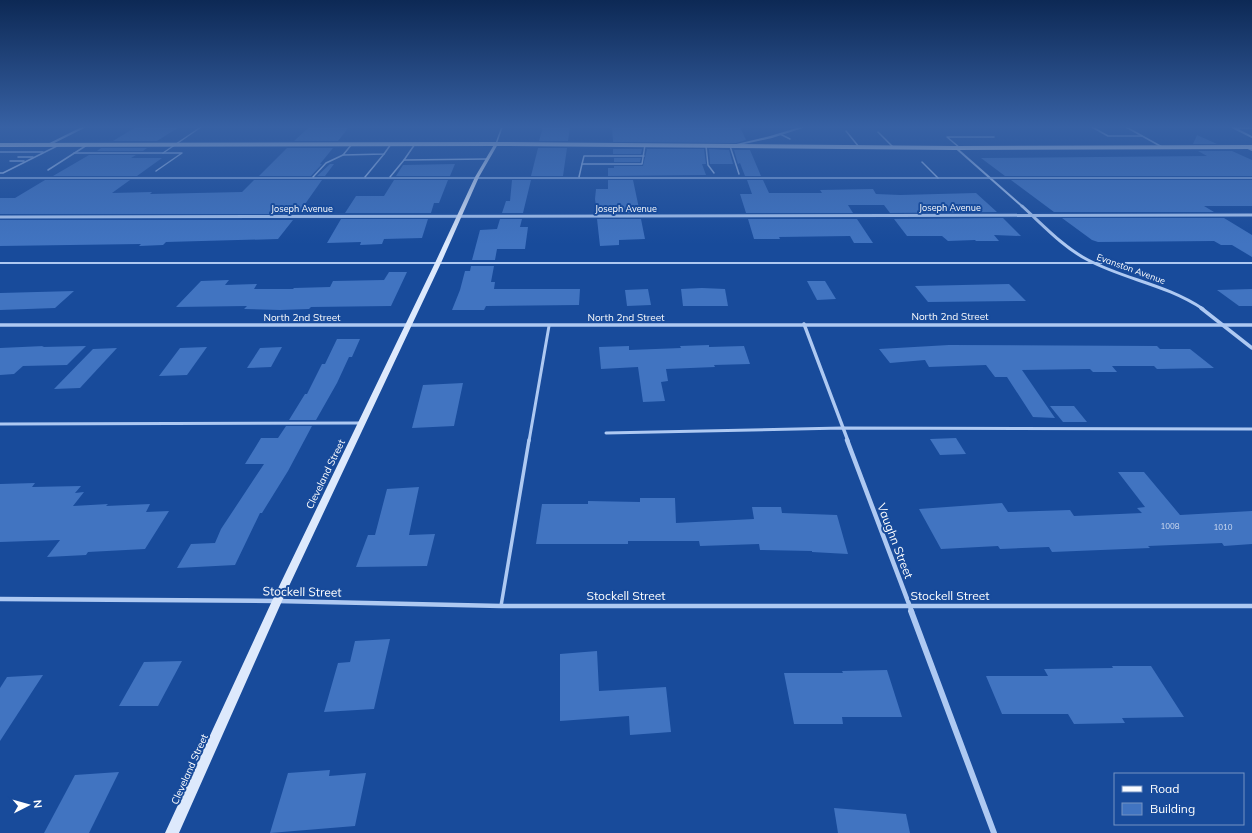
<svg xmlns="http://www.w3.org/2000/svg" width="1252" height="833" viewBox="0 0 1252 833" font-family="Mulish,sans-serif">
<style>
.building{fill:#4174c1}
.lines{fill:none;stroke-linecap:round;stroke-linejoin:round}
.service-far3{stroke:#aec9f2;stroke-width:1.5}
.service-far2{stroke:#aec9f2;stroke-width:2}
.service-far1{stroke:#aec9f2;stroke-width:3}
.service{stroke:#aec9f2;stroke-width:3.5}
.minor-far4{stroke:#aec9f2;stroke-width:2}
.minor-far3{stroke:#aec9f2;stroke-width:3}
.minor-far2{stroke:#aec9f2;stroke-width:3.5}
.minor-far1{stroke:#aec9f2;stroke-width:4.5}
.minor{stroke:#aec9f2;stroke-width:6}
.tertiary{fill:#aec9f2;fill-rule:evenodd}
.secondary{fill:#dde9fc;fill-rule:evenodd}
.primary{fill:#f9fbff;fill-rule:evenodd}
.labels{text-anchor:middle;stroke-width:4;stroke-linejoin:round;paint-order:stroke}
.number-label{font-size:8px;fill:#d0dcf0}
.far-street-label{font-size:9px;fill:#fff;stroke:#184b9b}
.street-label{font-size:10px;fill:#fff;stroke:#184b9b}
.near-street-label{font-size:12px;fill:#fff;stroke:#184b9b}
</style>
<rect width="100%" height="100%" fill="#184b9b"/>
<!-- building -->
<g class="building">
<path d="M 136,127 L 179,127 L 157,141 L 113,141 Z"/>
<path d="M 309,127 L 349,127 L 338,141 L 294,141 Z"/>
<path d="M 543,127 L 570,127 L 568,141 L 539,141 Z"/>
<path d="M 612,127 L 740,127 L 746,140 L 736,143 L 613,142 Z"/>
<path d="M 1197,135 L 1217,144 L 1193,144 Z"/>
<path d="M 101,148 L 147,148 L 143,151 L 97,151 Z"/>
<path d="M 287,148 L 333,148 L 320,164 L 322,164 L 311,176 L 259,176 Z"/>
<path d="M 538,148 L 567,148 L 563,176 L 531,176 Z"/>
<path d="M 613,149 L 642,149 L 641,154 L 613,154 Z"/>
<path d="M 647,149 L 704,149 L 706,164 L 702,164 L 706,175 L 608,176 L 608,168 L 614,168 L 614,166 L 643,166 Z"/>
<path d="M 709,149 L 729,150 L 733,164 L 710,164 Z"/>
<path d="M 734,150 L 750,150 L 761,176 L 745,176 L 740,163 L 738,164 Z"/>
<path d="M 1198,151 L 1232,151 L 1252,160 L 1252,176 L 1005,176 L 981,158 L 1207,156 Z"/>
<path d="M 89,155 L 136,155 L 131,158 L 162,158 L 137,176 L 53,176 Z"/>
<path d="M 614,158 L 641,158 L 640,162 L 614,162 Z"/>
<path d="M 330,164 L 334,164 L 325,176 L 317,176 Z"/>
<path d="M 455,164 L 450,176 L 396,176 L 403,165 Z"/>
<path d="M 45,180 L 130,180 L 112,193 L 152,192 L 150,194 L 242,192 L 254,180 L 322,180 L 298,214 L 0,214 L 0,198 L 15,198 Z"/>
<path d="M 394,180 L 448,180 L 439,203 L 434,203 L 431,213 L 345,213 L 356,196 L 384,196 Z"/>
<path d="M 512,180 L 531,180 L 523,213 L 502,213 L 506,201 L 510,201 Z"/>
<path d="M 608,180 L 633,180 L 640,213 L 597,213 L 595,199 L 596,189 L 608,189 Z"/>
<path d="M 747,180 L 763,180 L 769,193 L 822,193 L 820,190 L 873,189 L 876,194 L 900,195 L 976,193 L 997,212 L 890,213 L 884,205 L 848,205 L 853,213 L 746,213 L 740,194 L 752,194 Z"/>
<path d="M 1011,180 L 1252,180 L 1252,206 L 1204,206 L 1214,212 L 1054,212 Z"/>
<path d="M 1003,218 L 1021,236 L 994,235 L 999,241 L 976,241 L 975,240 L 948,241 L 942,236 L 907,236 L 894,219 Z"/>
<path d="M 1062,218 L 1224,218 L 1252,235 L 1252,257 L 1232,245 L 1221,245 L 1214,241 L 1098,242 L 1092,240 Z"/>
<path d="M 341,219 L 428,219 L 422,238 L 384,239 L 382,244 L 360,245 L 361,242 L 327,243 Z"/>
<path d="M 500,219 L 522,219 L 520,227 L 528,227 L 525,249 L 497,249 L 495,260 L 472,260 L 480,230 L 497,229 Z"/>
<path d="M 597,219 L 641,219 L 645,239 L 619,240 L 619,245 L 600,246 Z"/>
<path d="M 748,219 L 857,219 L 873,243 L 854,243 L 850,236 L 779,237 L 780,239 L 754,239 Z"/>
<path d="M 0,220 L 293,220 L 278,239 L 166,242 L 163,245 L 139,246 L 141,244 L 0,246 Z"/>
<path d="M 471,266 L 494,266 L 491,282 L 495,282 L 494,289 L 580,289 L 579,305 L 486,306 L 484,310 L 452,310 L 460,290 L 465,271 L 470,271 Z"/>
<path d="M 389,272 L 407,272 L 391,306 L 311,307 L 309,309 L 280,310 L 244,309 L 247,306 L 176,307 L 201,281 L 229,280 L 225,285 L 257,284 L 254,289 L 293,289 L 294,288 L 330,287 L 333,281 L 384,280 Z"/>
<path d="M 807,281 L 825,281 L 836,299 L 817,300 Z"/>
<path d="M 1009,284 L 1026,301 L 928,302 L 915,286 Z"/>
<path d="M 702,288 L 725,289 L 728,306 L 683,306 L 681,289 Z"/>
<path d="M 648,289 L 651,305 L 627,306 L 625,290 Z"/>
<path d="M 1252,289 L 1252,306 L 1239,306 L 1217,290 Z"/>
<path d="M 74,291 L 55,308 L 0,310 L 0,293 Z"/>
<path d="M 337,339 L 360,339 L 352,357 L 349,357 L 337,383 L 316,420 L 289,420 L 305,394 L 307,394 L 322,364 L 325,364 Z"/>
<path d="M 709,345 L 709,347 L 744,346 L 750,364 L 714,365 L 715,367 L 666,369 L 668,381 L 661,382 L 665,401 L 643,402 L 638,367 L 601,369 L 599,347 L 629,346 L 629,350 L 681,348 L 680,346 Z"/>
<path d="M 949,345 L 1157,346 L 1160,349 L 1190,349 L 1214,368 L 1157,369 L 1154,366 L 1112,366 L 1117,372 L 1093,372 L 1090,369 L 1022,370 L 1055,418 L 1033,417 L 1007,377 L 995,377 L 986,365 L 929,367 L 925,360 L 890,363 L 879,349 Z"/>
<path d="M 44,346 L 42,347 L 86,346 L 67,365 L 23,366 L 14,374 L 0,375 L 0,348 Z"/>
<path d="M 207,347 L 187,375 L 159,376 L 180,348 Z"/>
<path d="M 282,347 L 271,367 L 247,368 L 260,348 Z"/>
<path d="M 117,348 L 80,388 L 54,389 L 93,349 Z"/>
<path d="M 463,383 L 454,426 L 412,428 L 423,385 Z"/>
<path d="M 1050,406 L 1074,406 L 1087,422 L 1063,422 Z"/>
<path d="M 286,426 L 312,426 L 288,471 L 262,513 L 260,513 L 235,565 L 177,568 L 191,544 L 215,543 L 221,529 L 264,464 L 245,464 L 261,438 L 278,438 Z"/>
<path d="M 956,438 L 966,454 L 940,455 L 930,439 Z"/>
<path d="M 1118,472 L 1144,472 L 1180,515 L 1252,511 L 1252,544 L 1224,546 L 1222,543 L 1148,546 L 1150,548 L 1052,552 L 1049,547 L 1000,549 L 998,546 L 941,549 L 919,509 L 1002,503 L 1008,512 L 1070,510 L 1074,516 L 1142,513 L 1137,508 L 1145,507 Z"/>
<path d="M 35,483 L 32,487 L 81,486 L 75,493 L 84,492 L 73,506 L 108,504 L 106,506 L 150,504 L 146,512 L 169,511 L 145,549 L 88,552 L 86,555 L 47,557 L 60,540 L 0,542 L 0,484 Z"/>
<path d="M 419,487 L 409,535 L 435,534 L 427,566 L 356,567 L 368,535 L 375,535 L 387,489 Z"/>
<path d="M 640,498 L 675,498 L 676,523 L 754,519 L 752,507 L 781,507 L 782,513 L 837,515 L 848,554 L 812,552 L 812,551 L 760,550 L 759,544 L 700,546 L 699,541 L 628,541 L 628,544 L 536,544 L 542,504 L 588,504 L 588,501 L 640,502 Z"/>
<path d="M 390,639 L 374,709 L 324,712 L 338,663 L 350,662 L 355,641 Z"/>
<path d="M 597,651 L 599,691 L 666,687 L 671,732 L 630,735 L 629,716 L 560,721 L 560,654 Z"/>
<path d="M 182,661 L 158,706 L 119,706 L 144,662 Z"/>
<path d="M 1112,666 L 1151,666 L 1184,717 L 1122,718 L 1125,723 L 1074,724 L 1068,714 L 1002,714 L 986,676 L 1048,676 L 1044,669 L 1113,668 Z"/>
<path d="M 887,670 L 902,717 L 842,717 L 843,724 L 794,724 L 784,673 L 843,673 L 842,671 Z"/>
<path d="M 43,675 L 0,741 L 0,688 L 7,677 Z"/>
<path d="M 330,770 L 329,776 L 366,773 L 355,826 L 270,833 L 288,773 Z"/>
<path d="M 119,772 L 89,833 L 44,833 L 75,775 Z"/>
<path d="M 834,808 L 906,814 L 910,833 L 838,833 Z"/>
</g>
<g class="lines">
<!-- service-far3 -->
<g class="service-far3">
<path d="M 1092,127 L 1108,136 L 1142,136"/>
<path d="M 1126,127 L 1162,147"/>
<path d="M 1234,128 L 1252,128"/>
<path d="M 846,131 L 859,147"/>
<path d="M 878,132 L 893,147"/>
<path d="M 780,134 L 790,139"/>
<path d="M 352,144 L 343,155 L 384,154 L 391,144"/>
<path d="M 415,144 L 404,160 L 487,159"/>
<path d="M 496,144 L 502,127"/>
<path d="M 706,146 L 708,165 L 714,173"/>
<path d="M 730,146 L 739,174"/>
<path d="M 960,148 L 947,137 L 994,137"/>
<path d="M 0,152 L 43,152"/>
<path d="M 74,153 L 182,153 L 156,171"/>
<path d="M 163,153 L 201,127"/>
<path d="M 18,157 L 33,157"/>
<path d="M 10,161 L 24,161"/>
<path d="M 922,162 L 938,178"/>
<path d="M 582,164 L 584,156 L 644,156"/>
<path d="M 48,170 L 87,145"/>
<path d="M 0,173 L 3,173 L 57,146"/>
<path d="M 313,177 L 326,163 L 343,155"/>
<path d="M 365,177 L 384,154"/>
<path d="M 390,177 L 404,160"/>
<path d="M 579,177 L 582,164 L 642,164 L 645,145"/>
<path d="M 0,178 L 1252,178"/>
</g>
<!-- service-far2 -->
<path class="service-far2" d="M 0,263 L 1252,263"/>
<!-- service-far1 -->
<g class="service-far1">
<path d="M 0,424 L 360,423"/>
<path d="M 606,433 L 842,428 L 1252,429"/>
<path d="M 529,441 L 549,326"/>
</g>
<!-- service -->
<path class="service" d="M 501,606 L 529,440"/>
<!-- minor-far4 -->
<g class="minor-far4">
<path d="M 1232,127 L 1252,137"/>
<path d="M 48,145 L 84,127"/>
<path d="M 1246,147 L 1252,150"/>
<path d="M 956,148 L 1023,207"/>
</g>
<!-- minor-far3 -->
<g class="minor-far3">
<path d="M 1022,206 C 1042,224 1064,248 1088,260 C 1126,280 1165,284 1203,309"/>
<path d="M 0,217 L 1252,215"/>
</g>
<!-- minor-far2 -->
<g class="minor-far2">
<path d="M 1201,308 L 1252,348"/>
<path d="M 804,324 L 848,441"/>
<path d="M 0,325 L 1252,325"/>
</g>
<!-- minor-far1 -->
<g class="minor-far1">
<path d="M 847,440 L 912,612"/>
<path d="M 0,599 L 277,601 L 501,606 L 1252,606"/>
</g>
<!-- minor -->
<path class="minor" d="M 911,611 L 994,833"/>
<!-- tertiary -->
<path class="tertiary" d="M 800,127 L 806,127 L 772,138 L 730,147 L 728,146 L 770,136 Z"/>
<!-- secondary -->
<path class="secondary" d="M 495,143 L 498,144 L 479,177 L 441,263 L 282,601 L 179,833 L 165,833 L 272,601 L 435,263 L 475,177 Z"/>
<!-- primary -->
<path class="primary" d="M 496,142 L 956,146 L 1252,145 L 1252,149 L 956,150 L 496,146 L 0,147 L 0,143 Z"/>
</g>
<!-- sky -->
<linearGradient id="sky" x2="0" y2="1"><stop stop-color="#0d2955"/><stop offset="0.52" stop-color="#3761a4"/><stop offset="1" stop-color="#3761a4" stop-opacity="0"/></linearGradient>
<rect width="1252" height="244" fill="url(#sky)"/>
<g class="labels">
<!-- number labels -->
<g class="number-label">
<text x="1170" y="529">1008</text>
<text x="1223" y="530">1010</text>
</g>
<!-- far-street labels -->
<g class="far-street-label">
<text x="950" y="211">Joseph Avenue</text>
<text x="302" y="212">Joseph Avenue</text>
<text x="626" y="212">Joseph Avenue</text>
<text transform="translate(1131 269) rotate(20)" y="3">Evanston Avenue</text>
</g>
<!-- street labels -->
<g class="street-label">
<text x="950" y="320">North 2nd Street</text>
<text x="302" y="321">North 2nd Street</text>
<text x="626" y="321">North 2nd Street</text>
<text transform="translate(325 474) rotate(-64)" y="4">Cleveland Street</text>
<text transform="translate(189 769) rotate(-66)" y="4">Cleveland Street</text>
</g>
<!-- near-street labels -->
<g class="near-street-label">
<text transform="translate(895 541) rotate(69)" y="4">Vaughn Street</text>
<text transform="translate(302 592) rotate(1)" y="4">Stockell Street</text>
<text x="626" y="600">Stockell Street</text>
<text x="950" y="600">Stockell Street</text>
</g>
</g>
<!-- legend -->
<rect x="1114" y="773" width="130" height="52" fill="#184b9b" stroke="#7493c3"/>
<rect x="1122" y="786" width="20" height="6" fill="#f9fbff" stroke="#7493c3"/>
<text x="1150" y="793" font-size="12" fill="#ffffff">Road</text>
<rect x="1122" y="803" width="20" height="12" fill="#4174c1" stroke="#7493c3"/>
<text x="1150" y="813" font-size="12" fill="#ffffff">Building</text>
<!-- north arrow -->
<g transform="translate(28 805) rotate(84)" stroke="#184b9b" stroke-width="3" paint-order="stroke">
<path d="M0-3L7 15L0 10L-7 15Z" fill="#ffffff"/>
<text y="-6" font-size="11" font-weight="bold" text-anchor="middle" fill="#ffffff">N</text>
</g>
</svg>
